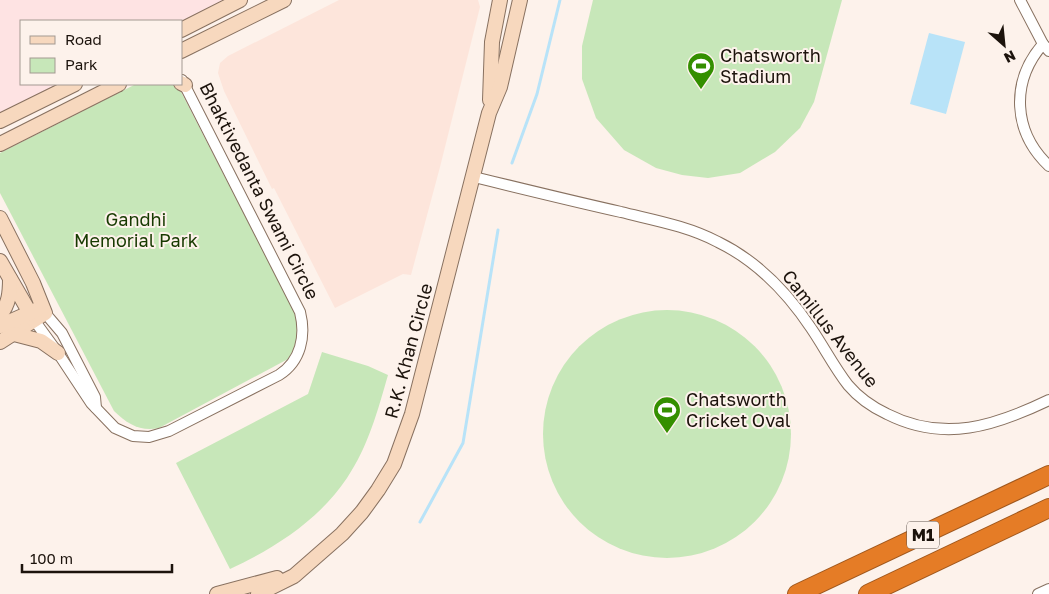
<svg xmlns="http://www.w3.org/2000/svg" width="1049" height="594" viewBox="0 0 1049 594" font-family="'Golos Text',sans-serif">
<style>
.commercial{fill:#fee3e3}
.industrial{fill:#fde5db}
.green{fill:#c7e7b9}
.water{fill:#b8e3f8}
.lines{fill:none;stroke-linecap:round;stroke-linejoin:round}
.stream{stroke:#b8e3f8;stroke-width:3}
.street-casing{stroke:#887160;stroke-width:12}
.secondary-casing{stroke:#887160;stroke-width:16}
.highway-casing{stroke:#9f571d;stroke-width:20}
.street{stroke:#fff;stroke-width:10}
.secondary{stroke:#f7d8be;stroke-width:14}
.highway{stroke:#e57c26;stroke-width:18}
.labels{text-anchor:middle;stroke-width:4;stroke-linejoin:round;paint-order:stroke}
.shield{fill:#fdf2eb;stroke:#60564f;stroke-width:1}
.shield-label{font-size:16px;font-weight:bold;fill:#1c130c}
.poi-label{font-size:18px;fill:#1c130c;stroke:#fdf2eb;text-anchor:start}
.street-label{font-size:18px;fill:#1c130c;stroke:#fdf2eb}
.park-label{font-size:18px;fill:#173a00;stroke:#fdf2eb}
</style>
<rect width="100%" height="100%" fill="#fdf2eb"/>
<!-- commercial -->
<path class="commercial" d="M 0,0 L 239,0 L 181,30 L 181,21 L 21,21 L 21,84 L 73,84 L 0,120 Z"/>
<!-- industrial -->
<path class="industrial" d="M 339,0 L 478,0 L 480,7 L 440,167 L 411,275 L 403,274 L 335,308 L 274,188 L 272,189 L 224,91 L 218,73 L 220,63 L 228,56 Z"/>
<!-- green -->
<g class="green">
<path d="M 593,0 L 842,0 L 814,102 L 800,128 L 775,152 L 740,173 L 708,178 L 682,175 L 656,168 L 624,150 L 596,118 L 582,79 L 582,46 Z"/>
<path d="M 136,84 L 176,84 L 178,86 L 295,313 C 298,330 298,345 288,359 L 159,428 C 141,432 127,424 114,411 L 0,193 L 0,153 Z"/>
<circle cx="667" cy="434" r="124"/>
<path d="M 322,352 L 368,366 L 388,375 C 378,410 368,447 347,478 C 319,520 275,548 230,569 L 176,463 L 308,394 Z"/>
</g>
<!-- water -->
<path class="water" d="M 929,33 L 965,42 L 946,114 L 910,104 Z"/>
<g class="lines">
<!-- stream -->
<g class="stream">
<path d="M 512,163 L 537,94 L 560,0"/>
<path d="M 420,522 L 463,443 L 498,230"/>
</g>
<!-- street casing -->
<g class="street-casing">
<g id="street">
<path d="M 1020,0 L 1043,44 L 1049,51"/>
<path d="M 1043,44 C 1010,82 1013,132 1049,166"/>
<path d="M 474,177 C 523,189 572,201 621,212 C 653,220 688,226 718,242 C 757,261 787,292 811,328 C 824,347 834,367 848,385 C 859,398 872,407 887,414 C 944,443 995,426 1049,400"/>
<path d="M 45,313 L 62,333 L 95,397 L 96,408"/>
<path d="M 34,320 L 58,353 L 91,403 L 115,428 L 133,436 L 149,437 L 169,431 L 279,375 C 301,361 306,336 300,312 L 182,80"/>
<path d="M 1038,594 L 1049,589"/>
</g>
</g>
<!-- secondary casing -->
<g class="secondary-casing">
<g id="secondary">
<path d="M 181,30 L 240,0"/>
<path d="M 181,51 L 284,0"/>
<path d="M 181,83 L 185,85"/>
<path d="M 490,100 L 492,42 L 500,0"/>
<path d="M 0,121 L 75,84"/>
<path d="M 0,144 L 119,84"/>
<path d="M 0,218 L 33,283 L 45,313 L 0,342"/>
<path d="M 0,261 L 34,320"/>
<path d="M 0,315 C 9,304 10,293 10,279"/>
<path d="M 0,326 L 36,310"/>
<path d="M 14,334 L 41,341 L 58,353"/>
<path d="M 217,594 L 277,578"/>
<path d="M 258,594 L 294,576 L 342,534 L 362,512 L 378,490 L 394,464 L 412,414 L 489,113 L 500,87 L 520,0"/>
</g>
</g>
<!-- highway casing -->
<g class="highway-casing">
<g id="highway">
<path d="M 797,594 L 1049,475"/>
<path d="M 868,594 L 1049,508"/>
</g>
</g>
<!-- street -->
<use href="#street" class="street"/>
<!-- secondary -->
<use href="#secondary" class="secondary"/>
<!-- highway -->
<use href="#highway" class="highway"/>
</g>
<!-- icons -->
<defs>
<g id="stadium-pin" transform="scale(1.4375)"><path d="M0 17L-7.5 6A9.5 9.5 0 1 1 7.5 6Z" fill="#348f00" stroke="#fdf2eb"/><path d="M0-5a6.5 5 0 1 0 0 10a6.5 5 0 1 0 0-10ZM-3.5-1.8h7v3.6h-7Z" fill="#fff"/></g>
</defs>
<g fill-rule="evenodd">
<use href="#stadium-pin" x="701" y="66"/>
<use href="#stadium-pin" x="667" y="410"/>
</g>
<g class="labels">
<!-- shield labels -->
<rect class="shield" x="907" y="521.5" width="32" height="27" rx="4"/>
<g class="shield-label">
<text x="923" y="541">M1</text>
</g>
<!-- poi labels -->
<g class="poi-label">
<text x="720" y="62">Chatsworth<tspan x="720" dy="21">Stadium</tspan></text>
<text x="686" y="406">Chatsworth<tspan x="686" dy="21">Cricket Oval</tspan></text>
</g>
<!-- street labels -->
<g class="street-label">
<text transform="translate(259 191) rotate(63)" y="6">Bhaktivedanta Swami Circle</text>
<text transform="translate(830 329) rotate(52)" y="6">Camillus Avenue</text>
<text transform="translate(409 351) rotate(-75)" y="6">R.K. Khan Circle</text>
</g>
<!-- park labels -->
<g class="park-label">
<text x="136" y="226">Gandhi<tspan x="136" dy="21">Memorial Park</tspan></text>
</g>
</g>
<!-- legend -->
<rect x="20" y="20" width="162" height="65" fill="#fdf2eb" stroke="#a39992"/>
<rect x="30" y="36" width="25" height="8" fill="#f7d8be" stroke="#a39992"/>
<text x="65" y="45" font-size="15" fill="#1c130c">Road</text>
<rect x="30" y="58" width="25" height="15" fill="#c7e7b9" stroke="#a39992"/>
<text x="65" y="70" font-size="15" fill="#1c130c">Park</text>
<!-- north arrow -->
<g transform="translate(1004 45) rotate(153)" stroke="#fdf2eb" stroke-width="4" paint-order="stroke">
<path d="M0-4L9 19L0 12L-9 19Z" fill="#1c130c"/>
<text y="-8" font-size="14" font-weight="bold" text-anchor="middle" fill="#1c130c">N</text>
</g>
<!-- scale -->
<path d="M22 564v8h150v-8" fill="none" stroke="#1c130c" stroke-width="2.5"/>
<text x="30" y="564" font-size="15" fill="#1c130c" stroke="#fdf2eb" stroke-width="4" paint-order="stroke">100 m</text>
</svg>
